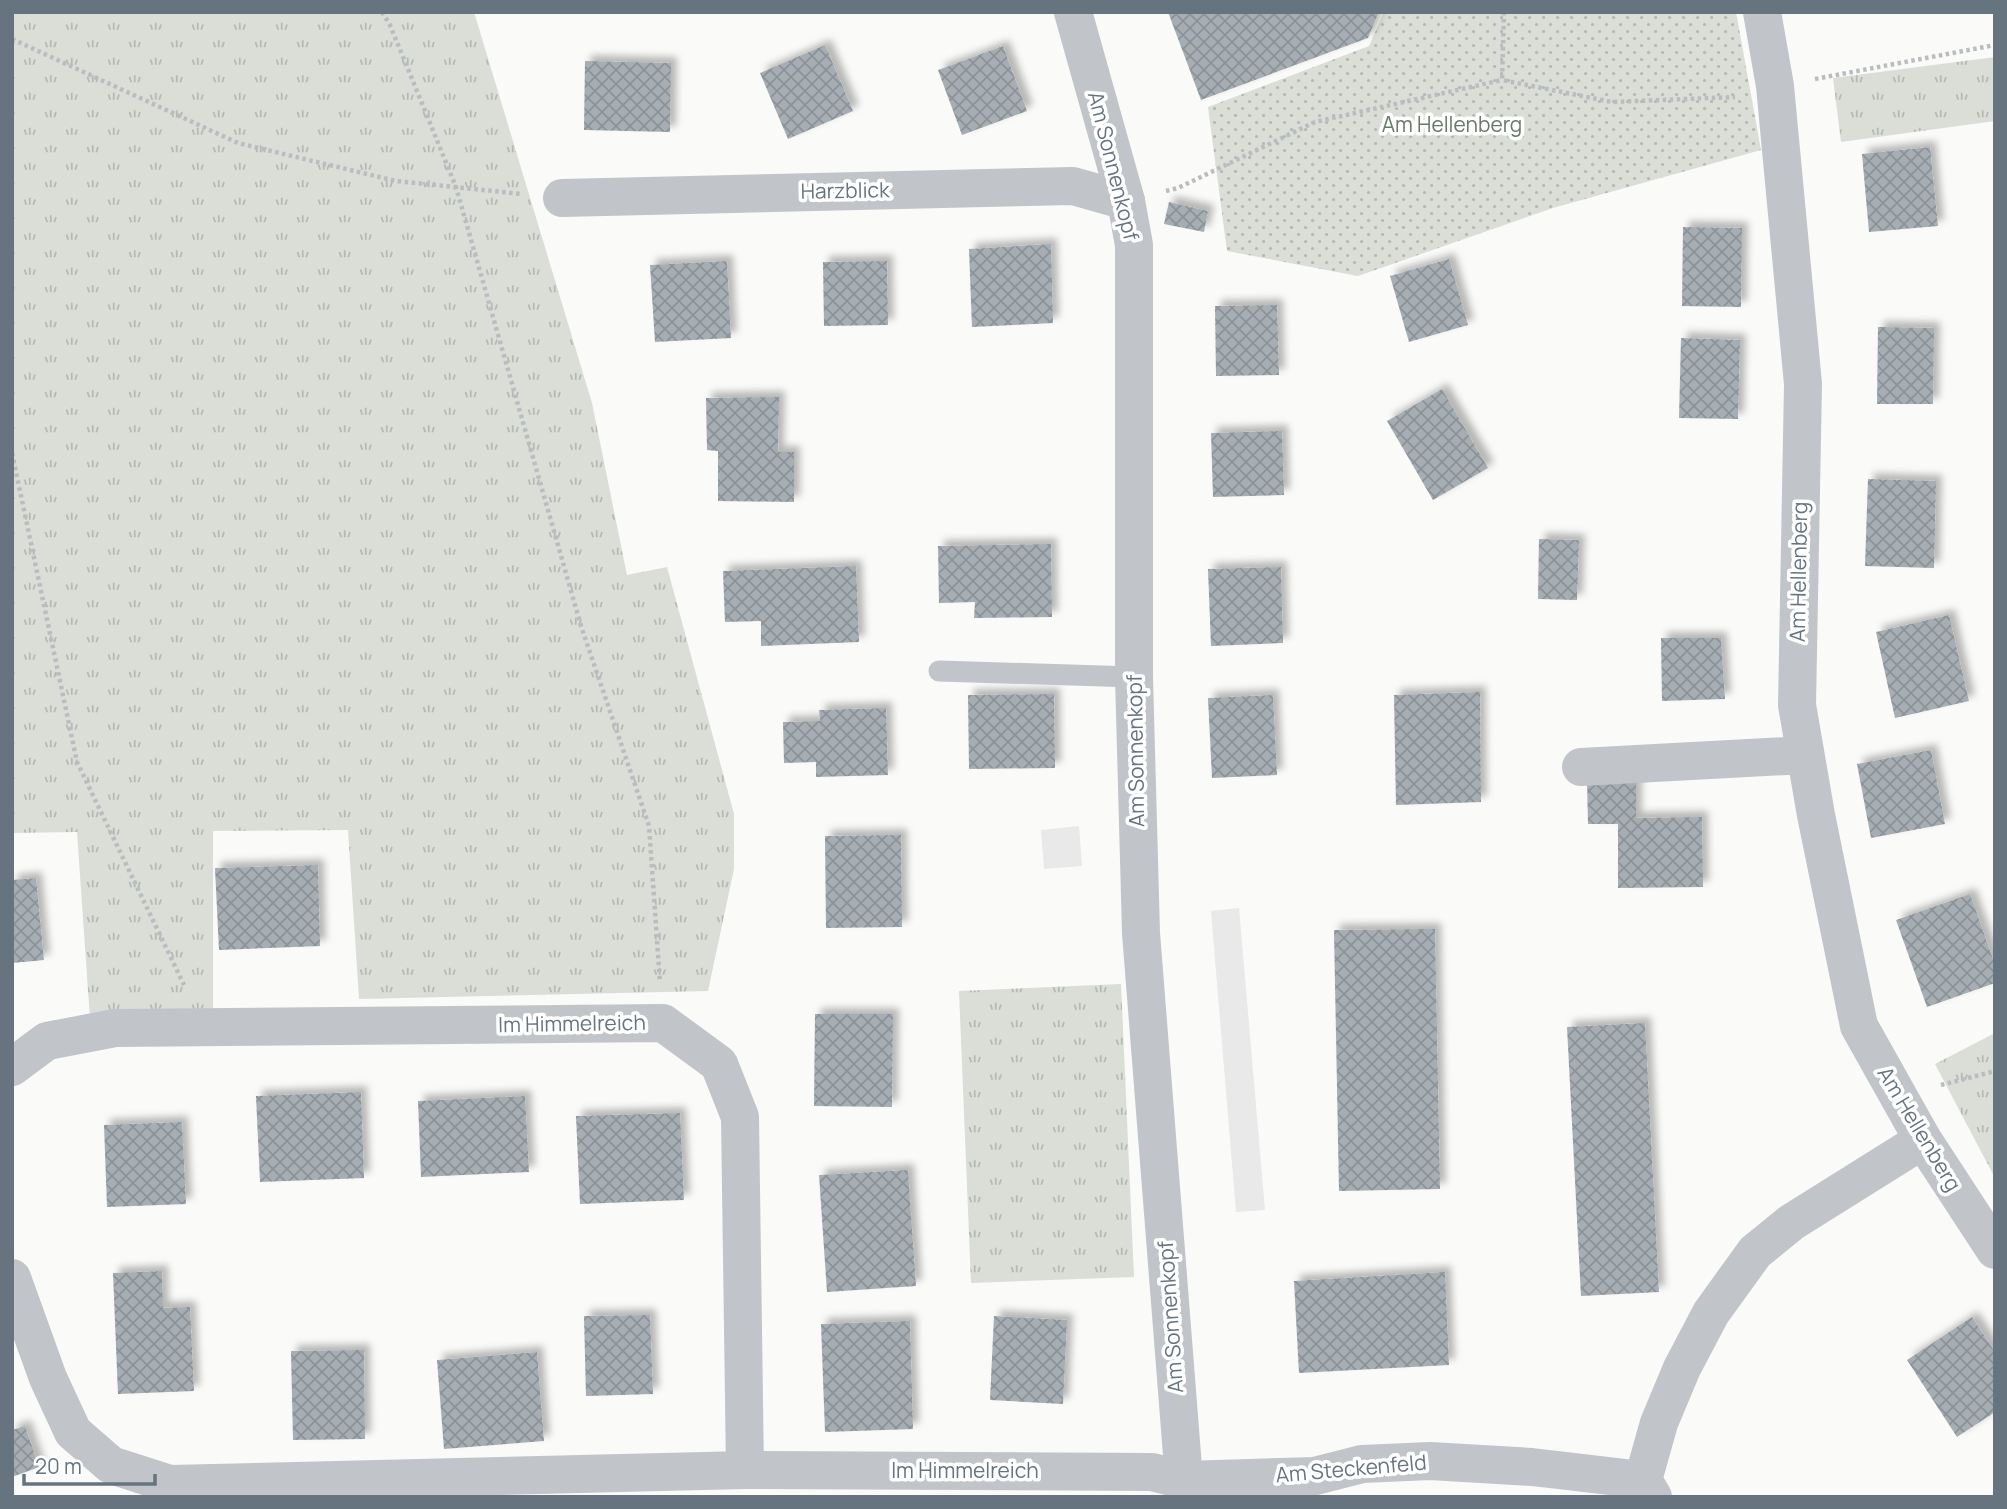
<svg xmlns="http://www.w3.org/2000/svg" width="2007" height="1509" viewBox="0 0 2007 1509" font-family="Manrope,sans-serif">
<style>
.built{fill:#e8e9e8}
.grass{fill:url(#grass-tufts)}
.park{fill:url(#park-dots)}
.building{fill:url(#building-cross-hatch);filter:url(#shadow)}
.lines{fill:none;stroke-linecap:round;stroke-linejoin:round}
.path{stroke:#babdc0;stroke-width:4.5;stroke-dasharray:3.5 3.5;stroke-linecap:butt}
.service{stroke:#c1c5c9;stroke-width:21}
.minor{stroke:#c1c5c9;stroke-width:38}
.labels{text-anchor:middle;stroke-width:7;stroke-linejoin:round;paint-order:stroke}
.park-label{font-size:21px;fill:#687966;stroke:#fff}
.street-label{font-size:21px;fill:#667480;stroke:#fff}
</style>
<defs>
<pattern id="grass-tufts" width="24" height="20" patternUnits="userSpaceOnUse" patternTransform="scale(1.75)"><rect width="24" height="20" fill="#daded7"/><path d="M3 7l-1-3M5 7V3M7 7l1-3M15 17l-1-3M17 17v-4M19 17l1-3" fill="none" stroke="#b5b9b4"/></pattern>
<pattern id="park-dots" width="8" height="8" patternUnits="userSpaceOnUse" patternTransform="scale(1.75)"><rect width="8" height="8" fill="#daded7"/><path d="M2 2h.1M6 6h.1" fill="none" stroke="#b5b9b4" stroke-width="1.8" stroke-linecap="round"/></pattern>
<pattern id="building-cross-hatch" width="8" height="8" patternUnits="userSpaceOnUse" patternTransform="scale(1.75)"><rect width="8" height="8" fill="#a6aeb4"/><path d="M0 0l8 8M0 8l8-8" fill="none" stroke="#8b9298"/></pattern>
<filter id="shadow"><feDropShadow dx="6" dy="-6" stdDeviation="3.5" flood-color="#0004"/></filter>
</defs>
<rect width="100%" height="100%" fill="#fafaf8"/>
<!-- built -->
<g class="built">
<path d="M 1079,826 L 1082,866 L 1044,869 L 1041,830 Z"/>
<path d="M 1239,908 L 1265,1210 L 1236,1212 L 1211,911 Z"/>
</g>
<!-- grass -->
<g class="grass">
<path d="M 12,12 L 474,12 L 592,403 L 627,575 L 667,567 L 734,814 L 734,869 L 708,991 L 359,999 L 348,830 L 213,831 L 213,1012 L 90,1019 L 77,832 L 12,833 Z"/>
<path d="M 1995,57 L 1995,121 L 1841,142 L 1833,78 Z"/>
<path d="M 1121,984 L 1134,1277 L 971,1283 L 959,991 Z"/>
<path d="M 1995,1033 L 1995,1178 L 1935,1064 Z"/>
</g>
<!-- park -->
<path class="park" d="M 1384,12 L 1736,12 L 1761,150 L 1553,208 L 1358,276 L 1227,251 L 1208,107 L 1369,46 Z"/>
<!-- building -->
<g class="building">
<path d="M 1168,12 L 1379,12 L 1368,38 L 1201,100 Z"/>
<path d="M 825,45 L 853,111 L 788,139 L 760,73 Z"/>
<path d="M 1003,46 L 1027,111 L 962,135 L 938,70 Z"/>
<path d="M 585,61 L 671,63 L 670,132 L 584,130 Z"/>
<path d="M 1930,147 L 1938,226 L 1869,232 L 1862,154 Z"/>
<path d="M 1169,202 L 1208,211 L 1204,232 L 1164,224 Z"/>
<path d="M 1683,227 L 1742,228 L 1741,307 L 1682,306 Z"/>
<path d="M 1051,244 L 1053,323 L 972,327 L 969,249 Z"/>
<path d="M 1449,259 L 1468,325 L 1409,342 L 1390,276 Z"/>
<path d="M 727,261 L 731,338 L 655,342 L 650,265 Z"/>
<path d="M 887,261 L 888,325 L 824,326 L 823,262 Z"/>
<path d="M 1277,305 L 1279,375 L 1216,376 L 1215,306 Z"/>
<path d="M 1878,327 L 1934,328 L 1933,404 L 1877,404 Z"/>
<path d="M 1681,338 L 1740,340 L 1738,419 L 1679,418 Z"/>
<path d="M 1442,389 L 1488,468 L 1433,500 L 1387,421 Z"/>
<path d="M 779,397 L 778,452 L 794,452 L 794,502 L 718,501 L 718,451 L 707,450 L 706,398 Z"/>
<path d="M 1282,431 L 1284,495 L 1213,497 L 1211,433 Z"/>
<path d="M 1868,479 L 1936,481 L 1934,568 L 1865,566 Z"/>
<path d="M 1539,539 L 1579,540 L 1577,600 L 1538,599 Z"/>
<path d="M 1051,544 L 1052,617 L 974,618 L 975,602 L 939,603 L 938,546 Z"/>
<path d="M 856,566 L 859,642 L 761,646 L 761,621 L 725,622 L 723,571 Z"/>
<path d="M 1281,567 L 1283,643 L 1211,646 L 1208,569 Z"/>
<path d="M 1949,615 L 1969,701 L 1895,718 L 1876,632 Z"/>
<path d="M 1661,638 L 1721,638 L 1725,699 L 1662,701 Z"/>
<path d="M 1480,692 L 1481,802 L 1396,805 L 1394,695 Z"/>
<path d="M 1054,694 L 1055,768 L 969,769 L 968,695 Z"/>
<path d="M 1273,695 L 1277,775 L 1212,778 L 1208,698 Z"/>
<path d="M 886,708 L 888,775 L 816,777 L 816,762 L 784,763 L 783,722 L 820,721 L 819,710 Z"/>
<path d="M 1931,750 L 1945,824 L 1871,838 L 1857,764 Z"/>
<path d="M 1587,779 L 1636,779 L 1636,818 L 1702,817 L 1703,887 L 1618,888 L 1618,824 L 1588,824 Z"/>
<path d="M 901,835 L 902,927 L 826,928 L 825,836 Z"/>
<path d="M 318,865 L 320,946 L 219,950 L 215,868 Z"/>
<path d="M 36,878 L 44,960 L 12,963 L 12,880 Z"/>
<path d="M 1970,894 L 1995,965 L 1995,983 L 1927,1007 L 1896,920 Z"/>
<path d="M 1435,929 L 1440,1189 L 1339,1191 L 1334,930 Z"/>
<path d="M 815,1014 L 893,1014 L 892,1107 L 814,1106 Z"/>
<path d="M 1645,1023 L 1659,1292 L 1581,1296 L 1567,1027 Z"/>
<path d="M 361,1092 L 364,1178 L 260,1182 L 256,1096 Z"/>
<path d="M 525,1096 L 529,1172 L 421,1177 L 418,1101 Z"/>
<path d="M 680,1113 L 684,1200 L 580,1204 L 576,1116 Z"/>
<path d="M 182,1122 L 186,1204 L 107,1207 L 104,1125 Z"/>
<path d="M 908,1170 L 916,1286 L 827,1292 L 819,1175 Z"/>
<path d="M 162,1271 L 163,1308 L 190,1307 L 194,1391 L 118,1394 L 113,1273 Z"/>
<path d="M 1445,1272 L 1449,1365 L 1299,1373 L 1294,1281 Z"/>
<path d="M 650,1315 L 653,1394 L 586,1396 L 584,1316 Z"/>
<path d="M 994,1316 L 1067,1320 L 1063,1404 L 990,1400 Z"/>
<path d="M 1972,1317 L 1995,1352 L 1995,1412 L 1957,1437 L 1907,1360 Z"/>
<path d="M 910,1321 L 913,1429 L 825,1432 L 821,1324 Z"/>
<path d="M 364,1350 L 365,1439 L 293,1440 L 291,1351 Z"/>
<path d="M 537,1352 L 544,1441 L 444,1449 L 437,1360 Z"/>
<path d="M 25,1426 L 39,1467 L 12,1477 L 12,1430 Z"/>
</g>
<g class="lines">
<!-- path -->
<g class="path">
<path d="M 382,12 L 390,25 L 456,187 L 581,626 L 649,826 L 660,982"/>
<path d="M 1504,12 L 1502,80 L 1612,102 L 1735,97"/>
<path d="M 12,39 L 238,143 L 396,181 L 522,194"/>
<path d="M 1815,79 L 1995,45"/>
<path d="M 1166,191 L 1178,188 L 1315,122 L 1502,80"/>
<path d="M 12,453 L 77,762 L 184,985"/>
<path d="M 1941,1085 L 1995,1071"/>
</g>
<!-- service -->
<path class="service" d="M 939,671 L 1134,677"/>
<!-- minor -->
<g class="minor">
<path d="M 1073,12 L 1126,201 L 1134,245 L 1134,677 L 1141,933 L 1184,1480 L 1183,1497"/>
<path d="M 1762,12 L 1775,86 L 1803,384 L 1797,705 L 1816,815 L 1859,1026 L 1923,1140 L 1995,1250"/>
<path d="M 562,198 L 1073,186 L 1126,201"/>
<path d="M 1581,767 L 1805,755"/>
<path d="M 12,1067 L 47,1041 L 115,1028 L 663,1023 L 719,1064 L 740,1117 L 745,1470"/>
<path d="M 12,1278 L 48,1378 L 73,1432 L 111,1465 L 170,1484 L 745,1470 L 1152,1472 L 1184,1480 L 1315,1476 L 1362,1464 L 1430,1461 L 1532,1467 L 1643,1480"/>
<path d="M 1653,1497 L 1643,1480 L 1659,1423 L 1682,1368 L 1711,1313 L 1755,1252 L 1792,1222 L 1923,1140"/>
</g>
</g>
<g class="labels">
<!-- park labels -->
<g class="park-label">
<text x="1452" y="132">Am Hellenberg</text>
</g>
<!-- street labels -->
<g class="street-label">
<text transform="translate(1113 166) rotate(76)" y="7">Am Sonnenkopf</text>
<text transform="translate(845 191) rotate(-1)" y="7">Harzblick</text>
<text transform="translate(1799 572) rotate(-89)" y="7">Am Hellenberg</text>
<text transform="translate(1136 751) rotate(-91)" y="7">Am Sonnenkopf</text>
<text transform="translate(572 1024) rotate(-1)" y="7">Im Himmelreich</text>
<text transform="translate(1919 1129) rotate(59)" y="7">Am Hellenberg</text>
<text transform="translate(1171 1317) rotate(-94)" y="7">Am Sonnenkopf</text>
<text transform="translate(1351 1469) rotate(-5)" y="7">Am Steckenfeld</text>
<text x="965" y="1478">Im Himmelreich</text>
</g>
</g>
<!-- border -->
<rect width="2007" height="1509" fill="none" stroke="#667480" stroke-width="28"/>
<!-- scale -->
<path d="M24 1474v10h131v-10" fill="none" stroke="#667480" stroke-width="3.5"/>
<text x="35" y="1474" font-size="21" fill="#667480" stroke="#ffffff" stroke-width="5" paint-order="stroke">20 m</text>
</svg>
